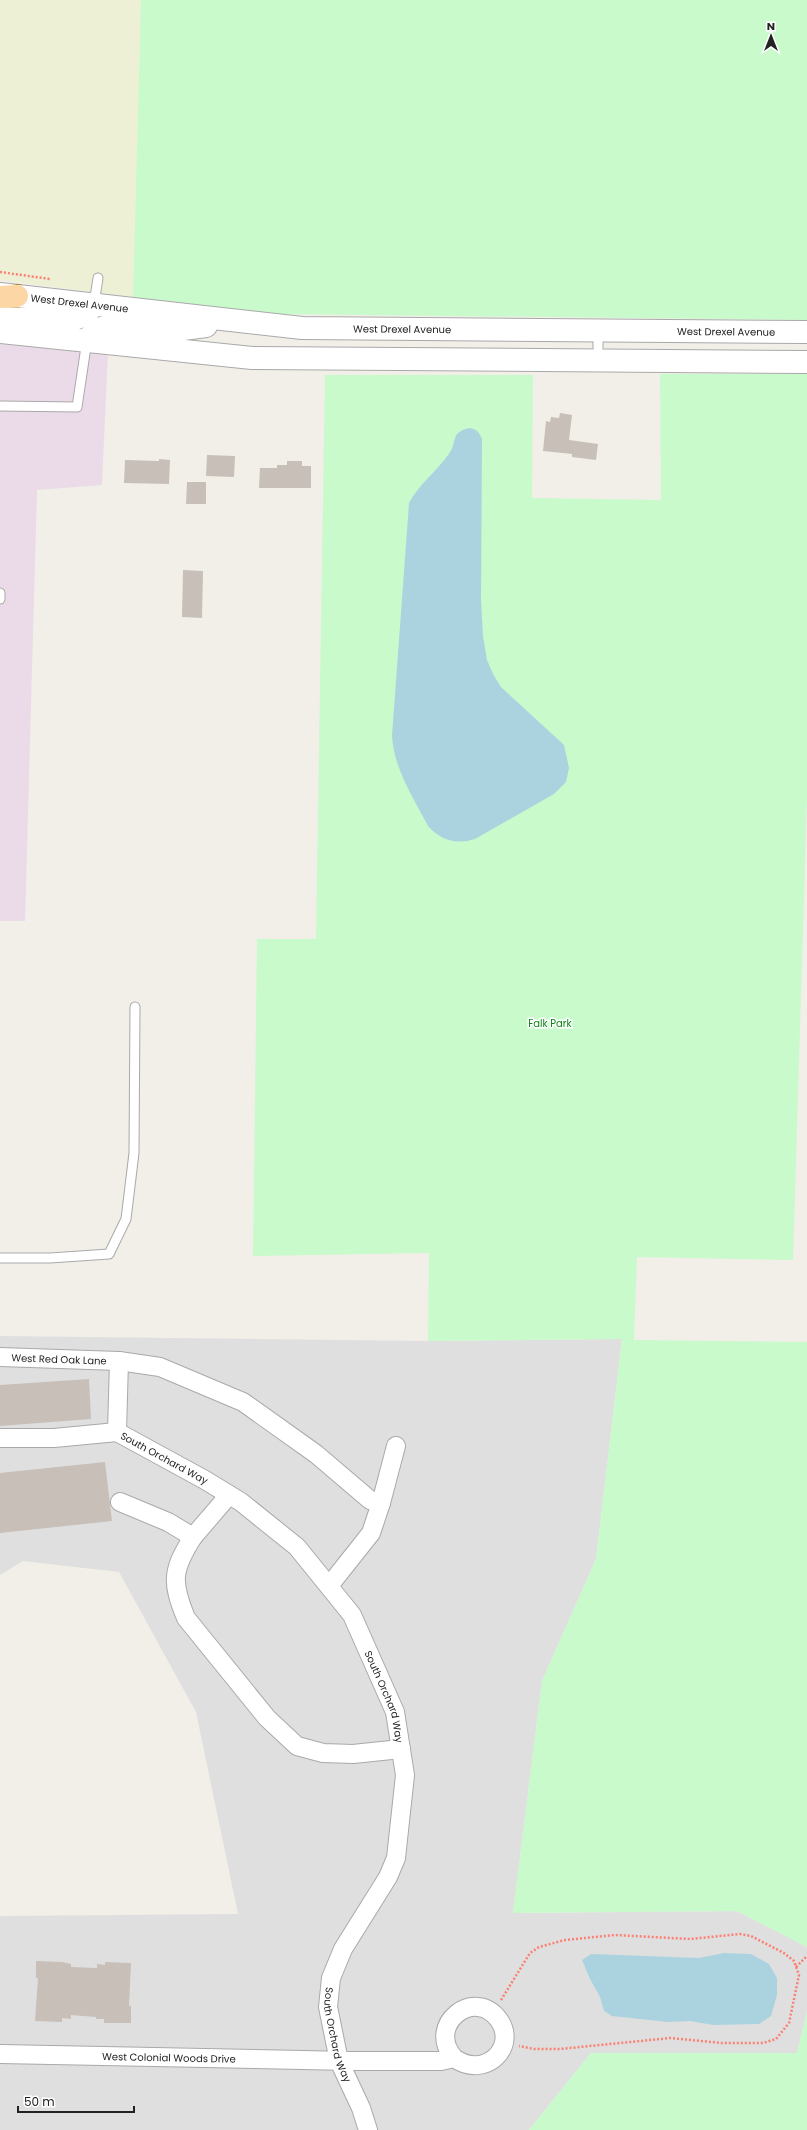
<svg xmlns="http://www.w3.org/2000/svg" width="807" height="2130" viewBox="0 0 807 2130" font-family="Poppins,sans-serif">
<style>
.residential{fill:#e0dfdf}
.industrial{fill:#ebdbe8}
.farmland{fill:#eef0d5}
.park{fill:#c8facc}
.water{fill:#aad3df}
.building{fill:#c7bfb8}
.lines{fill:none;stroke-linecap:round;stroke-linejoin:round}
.service-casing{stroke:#a9a9a9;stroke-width:11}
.minor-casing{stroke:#a9a9a9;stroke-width:20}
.tertiary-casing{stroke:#a9a9a9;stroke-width:24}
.primary-casing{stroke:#a06b00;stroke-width:24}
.path{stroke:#fa8072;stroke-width:2.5;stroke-dasharray:2 2;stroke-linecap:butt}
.service{stroke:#fff;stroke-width:9}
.minor{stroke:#fff;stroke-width:18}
.tertiary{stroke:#fff;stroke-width:22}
.primary{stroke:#fcd6a4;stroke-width:22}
.labels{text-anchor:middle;stroke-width:3;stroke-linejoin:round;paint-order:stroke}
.street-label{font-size:10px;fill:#222;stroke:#fff}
.park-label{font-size:10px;fill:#0c8416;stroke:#fff}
</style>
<rect width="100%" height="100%" fill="#f2efe9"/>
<!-- residential -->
<path class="residential" d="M 0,1336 L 428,1341 L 622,1339 L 596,1559 L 542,1681 L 513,1913 L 737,1911 L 807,1947 L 807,2012 L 797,2053 L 591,2053 L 529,2130 L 0,2130 L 0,1916 L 238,1914 L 196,1712 L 119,1572 L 23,1561 L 0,1575 Z"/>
<!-- industrial -->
<path class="industrial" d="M 0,344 L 108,350 L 102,485 L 37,490 L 25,921 L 0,921 Z"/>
<!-- farmland -->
<path class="farmland" d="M 0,0 L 141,0 L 133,297 L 0,280 Z"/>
<!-- park -->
<g class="park">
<path d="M 141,0 L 807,0 L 807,320 L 279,314 L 133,297 Z"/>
<path d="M 660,374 L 807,374 L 807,798 L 793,1260 L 637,1257 L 634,1340 L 807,1342 L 807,1947 L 737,1911 L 513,1913 L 542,1681 L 596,1559 L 622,1339 L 428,1341 L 429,1253 L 253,1256 L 257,939 L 316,939 L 325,375 L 533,375 L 532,498 L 661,500 Z"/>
<path d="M 807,2012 L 807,2130 L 529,2130 L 591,2053 L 797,2053 Z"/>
</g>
<!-- water -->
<g class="water">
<path d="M 469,428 C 477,429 479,432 482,439 L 481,600 L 483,636 L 487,660 L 493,674 L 501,687 L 564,745 L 569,768 L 566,782 L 554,794 L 475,839 C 456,845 440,840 428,826 C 413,797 394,769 392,736 L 409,503 C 419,484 436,472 448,455 C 458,443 449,433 469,428 Z"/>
<path d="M 724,1953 L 751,1954 L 769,1964 L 777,1978 L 777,1995 L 771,2016 L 759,2024 L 713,2025 L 690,2021 L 668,2022 L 612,2016 L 604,2011 L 600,1997 L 590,1979 L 582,1960 L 591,1954 L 699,1958 Z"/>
</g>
<!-- building -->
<g class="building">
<path d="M 560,413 L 572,415 L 569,440 L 598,444 L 596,460 L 572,457 L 572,454 L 543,451 L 546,421 L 550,422 L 551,417 L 559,418 Z"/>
<path d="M 207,455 L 235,456 L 234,477 L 206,476 Z"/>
<path d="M 159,459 L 170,460 L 169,484 L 124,483 L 125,460 L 159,461 Z"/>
<path d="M 287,461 L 302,461 L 302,466 L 311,466 L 311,488 L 259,488 L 260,468 L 277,468 L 277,465 L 287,465 Z"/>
<path d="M 187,482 L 206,482 L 206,504 L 186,504 Z"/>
<path d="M 183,570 L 203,571 L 202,618 L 182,617 Z"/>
<path d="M 89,1379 L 91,1419 L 0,1426 L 0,1385 Z"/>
<path d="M 105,1462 L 112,1521 L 0,1533 L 0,1473 Z"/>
<path d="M 36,1961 L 62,1962 L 71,1964 L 71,1967 L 97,1968 L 97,1964 L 105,1965 L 105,1962 L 131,1963 L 129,2006 L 131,2006 L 131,2023 L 104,2023 L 104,2019 L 96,2019 L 96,2017 L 71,2015 L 71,2019 L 62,2018 L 62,2022 L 35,2021 L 38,1978 L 36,1978 Z"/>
</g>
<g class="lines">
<!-- service casing -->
<g class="service-casing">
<g id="service">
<path d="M 94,304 L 98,278"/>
<path d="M 598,361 L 598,331"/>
<path d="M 0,406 L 77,407 L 87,340"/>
<path d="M 0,593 L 0,599"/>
<path d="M 0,1258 L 50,1258 L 109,1254 L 126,1219 L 134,1153 L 135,1007"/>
</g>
</g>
<!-- minor casing -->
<g class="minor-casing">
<g id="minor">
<path id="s1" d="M 0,1357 L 119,1361 L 160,1367 L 243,1402 L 316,1454 L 370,1500 L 381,1503 L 396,1446"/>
<path id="s2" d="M 117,1432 L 205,1480 L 241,1502 L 297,1547 L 352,1615 L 395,1712 L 405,1775 L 396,1858 L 388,1877 L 343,1949 L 331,1978 L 328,2007 L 339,2061 L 361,2108 L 368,2130"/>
<path d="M 117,1432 L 119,1361"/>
<path d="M 0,1438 L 54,1438 L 117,1432"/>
<path d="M 120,1502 L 168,1522 L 193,1537 L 229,1495"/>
<path d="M 193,1537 C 172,1570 171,1582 186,1618 L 267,1718 L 297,1746 L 323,1753 L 353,1754 L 401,1749"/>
<path d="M 329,1586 L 371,1533 L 381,1503"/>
<path id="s3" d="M 0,2054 L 351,2061 L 441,2061 L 454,2058 C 425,2025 475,1986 499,2020 C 518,2047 485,2080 454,2058"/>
</g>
</g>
<!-- tertiary casing -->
<g class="tertiary-casing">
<g id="tertiary">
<path id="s4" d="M 0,294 L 302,328 L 807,332"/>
<path d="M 0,318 L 72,320 L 86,315 L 94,303"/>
<path d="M 0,332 L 252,358 L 807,362"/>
<path d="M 86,340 L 98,329 L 112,325 L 152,330 L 183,329 L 206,326"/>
</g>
</g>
<!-- primary casing -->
<g class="primary-casing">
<path id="primary" d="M 0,297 L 17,296"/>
</g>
<!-- path -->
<g class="path">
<path d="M 0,272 L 50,279"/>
<path d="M 796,1967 L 807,1956"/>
<path d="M 501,2000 L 530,1953 L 539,1947 L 565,1940 L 615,1935 L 690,1939 L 740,1934 L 751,1936 L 784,1953 L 794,1961 L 799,1975 L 789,2023 L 776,2039 L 763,2043 L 722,2043 L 670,2038 L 560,2049 L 534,2049 L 519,2046"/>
</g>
<!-- service -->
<use href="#service" class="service"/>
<!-- minor -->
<use href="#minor" class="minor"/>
<!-- tertiary -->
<use href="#tertiary" class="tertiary"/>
<!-- primary -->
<use href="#primary" class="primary"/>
</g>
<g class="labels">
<!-- street labels -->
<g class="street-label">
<text dy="4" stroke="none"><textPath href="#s4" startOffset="80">West Drexel Avenue</textPath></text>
<text dy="4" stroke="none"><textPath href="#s4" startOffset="404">West Drexel Avenue</textPath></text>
<text dy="4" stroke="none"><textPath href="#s4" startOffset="728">West Drexel Avenue</textPath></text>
<text dy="4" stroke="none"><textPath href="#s1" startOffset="59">West Red Oak Lane</textPath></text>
<text dy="4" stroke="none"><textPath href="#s2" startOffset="54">South Orchard Way</textPath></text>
<text dy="4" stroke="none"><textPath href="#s2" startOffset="390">South Orchard Way</textPath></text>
<text dy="4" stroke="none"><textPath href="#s2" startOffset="750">South Orchard Way</textPath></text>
<text dy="4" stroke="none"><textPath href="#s3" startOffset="169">West Colonial Woods Drive</textPath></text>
</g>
<!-- park labels -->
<g class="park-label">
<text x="550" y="1027">Falk Park</text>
</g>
</g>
<!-- north arrow -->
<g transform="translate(771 36)" stroke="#ffffff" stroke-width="3" paint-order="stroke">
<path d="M0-3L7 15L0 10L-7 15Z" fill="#222222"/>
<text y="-6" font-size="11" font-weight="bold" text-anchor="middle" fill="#222222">N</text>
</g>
<!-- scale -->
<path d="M18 2106v6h116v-6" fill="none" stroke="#222222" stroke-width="2"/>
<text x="24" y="2106" font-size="12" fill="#222222" stroke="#ffffff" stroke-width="3" paint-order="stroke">50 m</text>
</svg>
